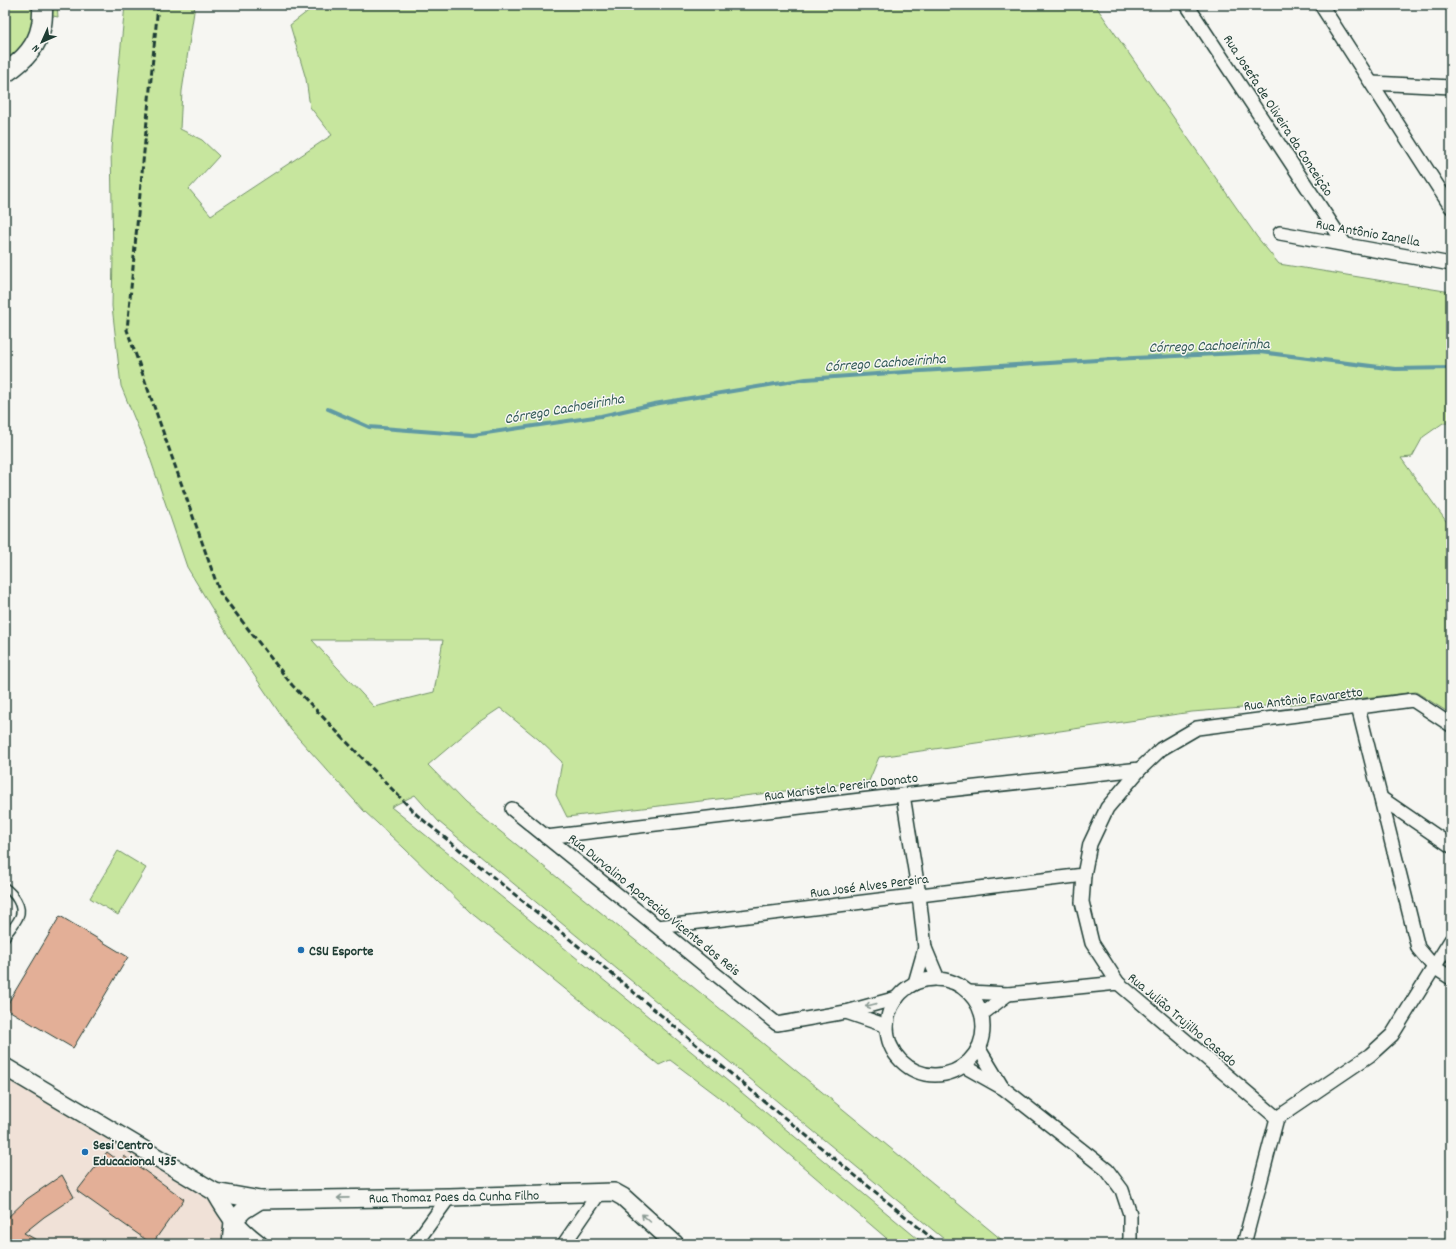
<svg xmlns="http://www.w3.org/2000/svg" width="1456" height="1249" viewBox="0 0 1456 1249" font-family="Dekko,sans-serif">
<style>
.built{fill:#f0e1d7}
.green{fill:#c7e69e;stroke:#739269;fill-rule:evenodd}
.lines{fill:none;stroke-linecap:round;stroke-linejoin:round}
.stream{stroke:#619aa3;stroke-width:4}
.building{fill:#e3af97;stroke:#1f3d34}
.service-casing{stroke:#1f3d34;stroke-width:10}
.minor-casing{stroke:#1f3d34;stroke-width:16}
.tertiary-casing{stroke:#1f3d34;stroke-width:20}
.secondary-casing{stroke:#1f3d34;stroke-width:22}
.service{stroke:#f6f6f2;stroke-width:7}
.minor{stroke:#f6f6f2;stroke-width:13}
.tertiary{stroke:#f6f6f2;stroke-width:17}
.secondary{stroke:#f6f6f2;stroke-width:19}
.rail{stroke:#1f3d34;stroke-width:3;stroke-dasharray:6 3;stroke-linecap:butt}
.oneway{stroke:#8a9a93}
.poi-dot{fill:#1f6fb2;stroke:#f6f6f2;stroke-width:1.5}
.labels{text-anchor:middle;stroke-width:3;stroke-linejoin:round;paint-order:stroke}
.street-label{font-size:14px;fill:#1f3d34;stroke:#f6f6f2}
.poi-label{font-size:14px;font-weight:bold;fill:#1f3d34;stroke:#f6f6f2;text-anchor:start}
.water-label{font-size:15px;font-style:italic;fill:#355c59;stroke:#f6f6f2}
</style>
<rect width="100%" height="100%" fill="#f6f6f2"/>
<filter id="ink" filterUnits="userSpaceOnUse"><feTurbulence type="fractalNoise" baseFrequency=".025" numOctaves="2"/><feDisplacementMap in="SourceGraphic" scale="8" xChannelSelector="R" yChannelSelector="G"/><feConvolveMatrix kernelMatrix="1 2 1 2 8 2 1 2 1" color-interpolation-filters="sRGB"/></filter>
<g filter="url(#ink)">
<!-- built -->
<path class="built" d="M 5,1075 L 211,1198 L 218,1208 L 227,1237 L 225,1244 L 5,1244 Z"/>
<!-- green -->
<g class="green">
<path d="M 5,5 L 57,5 L 58,17 L 48,15 L 32,28 L 24,45 L 5,62 Z"/>
<path d="M 125,5 L 195,5 L 182,91 L 180,129 L 202,140 L 219,156 L 189,189 L 211,215 L 332,135 L 310,107 L 306,79 L 290,25 L 316,5 L 1095,5 L 1257,237 L 1279,264 L 1451,292 L 1451,423 L 1443,423 L 1423,437 L 1412,457 L 1401,458 L 1451,528 L 1451,714 L 1416,692 L 1355,699 L 1192,712 L 879,757 L 869,781 L 567,817 L 556,795 L 562,762 L 538,739 L 500,708 L 479,722 L 428,765 L 465,803 L 754,1036 L 1007,1244 L 950,1244 L 439,822 L 415,795 L 391,807 L 735,1087 L 924,1244 L 892,1244 L 892,1243 L 743,1115 L 670,1060 L 659,1065 L 470,912 L 403,847 L 364,811 L 291,730 L 237,650 L 187,567 L 147,449 L 121,386 L 112,306 L 113,255 L 111,148 ZM 312,640 L 443,640 L 434,692 L 374,707 Z"/>
<path d="M 118,851 L 146,868 L 118,915 L 90,898 Z"/>
</g>
<g class="lines">
<!-- stream -->
<path class="stream" d="M 328,409 L 369,427 L 473,435 L 601,416 L 654,404 L 806,379 L 905,372 L 1113,359 L 1260,352 L 1395,369 L 1451,368"/>
</g>
<!-- building -->
<g class="building">
<path d="M 60,916 L 128,957 L 73,1048 L 5,1008 Z"/>
<path d="M 107,1152 L 120,1162 L 124,1156 L 184,1199 L 152,1244 L 77,1191 Z"/>
<path d="M 62,1175 L 74,1197 L 44,1217 L 24,1233 L 44,1244 L 5,1244 L 5,1220 L 27,1199 Z"/>
</g>
<g class="lines">
<!-- service casing -->
<g class="service-casing">
<path id="service" d="M 5,887 C 13,893 24,906 19,917 C 16,924 9,931 5,938"/>
</g>
<!-- minor casing -->
<g class="minor-casing">
<g id="minor">
<path d="M 1187,5 L 1344,243"/>
<path d="M 1321,5 L 1451,207"/>
<path d="M 1372,83 L 1451,87"/>
<path d="M 1280,233 L 1451,264"/>
<path d="M 1358,707 L 1418,948 L 1434,967 L 1451,978"/>
<path d="M 903,795 L 919,895 L 925,948 L 938,979"/>
<path d="M 1381,798 L 1451,846"/>
<path d="M 512,809 L 777,1024 L 846,1012 L 897,998"/>
<path d="M 546,837 L 903,795 L 1140,769"/>
<path d="M 658,927 L 1084,875"/>
<circle cx="935" cy="1027" r="48"/>
<path d="M 915,983 L 925,948"/>
<path d="M 1118,983 L 1092,943 L 1082,902 L 1084,875 L 1090,844 L 1107,808 L 1140,769 L 1161,749 L 1197,728 L 1413,700 L 1451,725"/>
<path d="M 969,992 L 1008,994 L 1118,983 L 1277,1118"/>
<path d="M 846,1012 L 887,1026"/>
<path d="M 982,1014 L 1008,994"/>
<path d="M 979,1049 L 1002,1087"/>
<path d="M 964,1066 L 1003,1088 L 1107,1170 L 1122,1190 L 1130,1214 L 1130,1239 L 1128,1244"/>
<path d="M 415,1244 L 449,1197"/>
<path d="M 564,1244 L 599,1193"/>
<path d="M 1244,1244 L 1277,1118 L 1370,1055 L 1392,1035 L 1451,940"/>
</g>
</g>
<!-- tertiary casing -->
<g class="tertiary-casing">
<g id="tertiary">
<path d="M 5,1067 L 215,1192 L 260,1200 L 449,1197 L 614,1192 L 623,1197 L 675,1244"/>
<path d="M 215,1192 C 229,1216 236,1227 259,1244"/>
<path d="M 231,1244 L 233,1221 L 244,1210 L 260,1200"/>
</g>
</g>
<!-- secondary casing -->
<g class="secondary-casing">
<path id="secondary" d="M 5,73 C 22,62 37,48 41,27 C 43,20 42,12 43,5"/>
</g>
<!-- service -->
<use href="#service" class="service"/>
<!-- minor -->
<use href="#minor" class="minor"/>
<!-- tertiary -->
<use href="#tertiary" class="tertiary"/>
<!-- secondary -->
<use href="#secondary" class="secondary"/>
<!-- rail -->
<path class="rail" d="M 158,5 L 127,330 L 220,593 L 292,685 L 417,815 L 594,959 L 742,1083 L 939,1244"/>
</g>
<!-- one-way arrows -->
<defs><path id="oneway-shaft" d="M-6 0H5M1.5-3L5.5 0L1.5 3" fill="none" stroke-width="1.6" stroke-linecap="round" stroke-linejoin="round"/></defs>
<g class="oneway">
<use href="#oneway-shaft" transform="translate(871 1005) rotate(165)"/>
<use href="#oneway-shaft" transform="translate(343 1198) rotate(179)"/>
<use href="#oneway-shaft" transform="translate(646 1218) rotate(-138)"/>
</g>
</g>
<!-- markers -->
<g class="poi-dot">
<circle cx="301" cy="950" r="4"/>
<circle cx="85" cy="1152" r="4"/>
</g>
<g class="labels">
<!-- street labels -->
<g class="street-label">
<text transform="translate(1279 115) rotate(57)" y="5">Rua Josefa de Oliveira da Conceição</text>
<text transform="translate(1368 232) rotate(10)" y="5">Rua Antônio Zanella</text>
<text transform="translate(1303 698) rotate(-7)" y="5">Rua Antônio Favaretto</text>
<text transform="translate(841 786) rotate(-7)" y="5">Rua Maristela Pereira Donato</text>
<text transform="translate(869 885) rotate(-7)" y="5">Rua José Alves Pereira</text>
<text transform="translate(655 904) rotate(39)" y="5">Rua Durvalino Aparecido Vicente dos Reis</text>
<text transform="translate(1183 1019) rotate(40)" y="5">Rua Julião Trujilho Casado</text>
<text transform="translate(454 1196) rotate(-1)" y="5">Rua Thomaz Paes da Cunha Filho</text>
</g>
<!-- poi labels -->
<g class="poi-label">
<text x="309" y="955">CSU Esporte</text>
<text x="93" y="1149">Sesi Centro<tspan x="93" dy="16">Educacional 435</tspan></text>
</g>
<!-- water labels -->
<g class="water-label">
<text transform="translate(1209 345) rotate(-2)" y="5">Córrego Cachoeirinha</text>
<text transform="translate(885 362) rotate(-4)" y="5">Córrego Cachoeirinha</text>
<text transform="translate(564 408) rotate(-10)" y="5">Córrego Cachoeirinha</text>
</g>
</g>
<!-- margin -->
<rect width="1456" height="1249" fill="none" stroke="#f6f6f2" stroke-width="20"/>
<rect x="10" y="10" width="1436" height="1229" fill="none" stroke="#1f3d34" stroke-width="1.5" filter="url(#ink)"/>
<!-- north arrow -->
<g transform="translate(42 42) rotate(225)" stroke="#f6f6f2" stroke-width="3" paint-order="stroke">
<path d="M0-3L7 15L0 10L-7 15Z" fill="#1f3d34"/>
<text y="-6" font-size="11" font-weight="bold" text-anchor="middle" fill="#1f3d34">N</text>
</g>
</svg>
